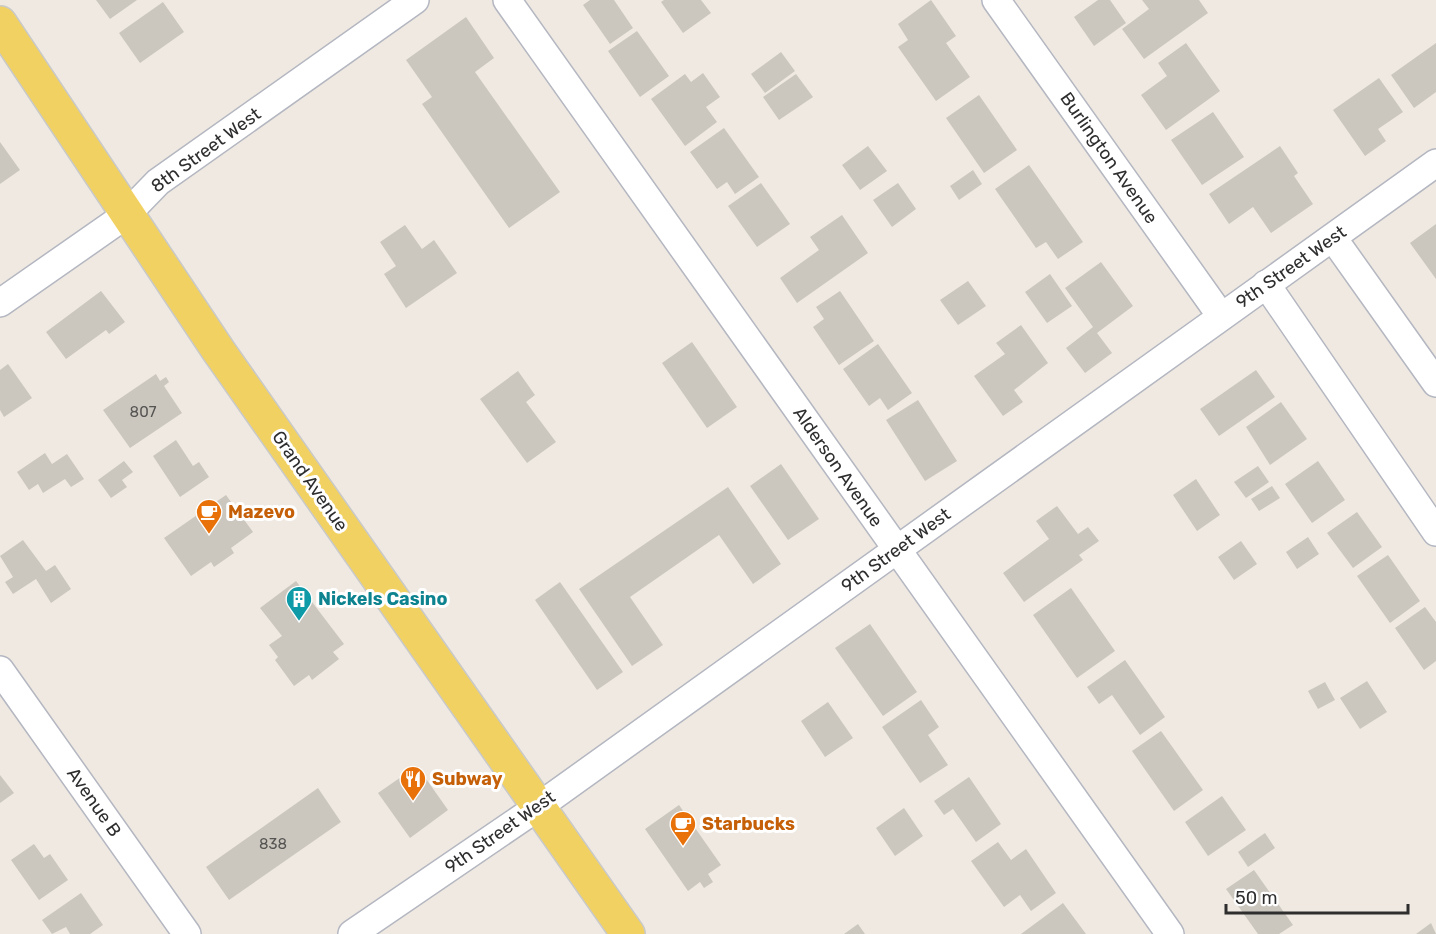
<svg xmlns="http://www.w3.org/2000/svg" width="1436" height="934" viewBox="0 0 1436 934" font-family="Rubik,sans-serif">
<style>
.building{fill:#cbc7bf}
.lines{fill:none;stroke-linecap:round;stroke-linejoin:round}
.minor-casing{stroke:#b4b7c1;stroke-width:30}
.major-casing{stroke:#c9c9c9;stroke-width:36}
.minor{stroke:#fff;stroke-width:27}
.major{stroke:#f2d163;stroke-width:33}
.labels{text-anchor:middle;stroke-width:6;stroke-linejoin:round;paint-order:stroke}
.number-label{font-size:15px;fill:#555452}
.street-label{font-size:18px;fill:#2e2e2e;stroke:#fff}
.food-label{font-size:18px;font-weight:bold;fill:#c56008;stroke:#fff;text-anchor:start}
.culture-label{font-size:18px;font-weight:bold;fill:#0d838f;stroke:#fff;text-anchor:start}
</style>
<rect width="100%" height="100%" fill="#efe9e1"/>
<!-- building -->
<g class="building">
<path d="M 96,0 L 137,0 L 110,19 Z"/>
<path d="M 590,0 L 614,0 L 633,28 L 610,44 L 583,5 Z"/>
<path d="M 664,0 L 701,0 L 711,13 L 683,33 L 661,2 Z"/>
<path d="M 931,0 L 956,36 L 946,43 L 970,77 L 936,101 L 898,47 L 908,40 L 898,24 Z"/>
<path d="M 1098,0 L 1110,0 L 1126,23 L 1094,46 L 1074,17 Z"/>
<path d="M 1142,0 L 1199,0 L 1208,13 L 1144,59 L 1122,29 L 1149,9 Z"/>
<path d="M 163,2 L 184,32 L 140,63 L 119,33 Z"/>
<path d="M 466,17 L 494,58 L 475,72 L 560,192 L 509,228 L 422,104 L 432,97 L 406,60 Z"/>
<path d="M 637,31 L 669,76 L 640,97 L 608,51 Z"/>
<path d="M 1186,43 L 1220,91 L 1166,130 L 1141,95 L 1167,76 L 1158,63 Z"/>
<path d="M 1436,43 L 1436,92 L 1414,108 L 1391,75 Z"/>
<path d="M 781,52 L 795,71 L 765,93 L 751,74 Z"/>
<path d="M 703,73 L 720,97 L 706,107 L 717,122 L 685,146 L 651,99 L 685,74 L 691,82 Z"/>
<path d="M 796,74 L 813,97 L 779,120 L 763,97 Z"/>
<path d="M 1379,78 L 1403,112 L 1378,129 L 1386,141 L 1365,156 L 1333,110 Z"/>
<path d="M 979,95 L 1017,150 L 984,173 L 946,118 Z"/>
<path d="M 1213,112 L 1244,157 L 1202,185 L 1171,140 Z"/>
<path d="M 724,128 L 759,177 L 735,194 L 727,182 L 717,189 L 690,152 Z"/>
<path d="M 0,142 L 20,170 L 0,184 Z"/>
<path d="M 868,146 L 887,171 L 860,190 L 842,165 Z"/>
<path d="M 1280,146 L 1298,173 L 1294,176 L 1313,204 L 1271,233 L 1253,207 L 1229,224 L 1209,194 Z"/>
<path d="M 1029,165 L 1083,242 L 1058,259 L 1046,242 L 1036,248 L 995,189 Z"/>
<path d="M 973,170 L 982,184 L 959,200 L 950,186 Z"/>
<path d="M 761,183 L 790,224 L 757,247 L 728,206 Z"/>
<path d="M 898,183 L 916,209 L 892,227 L 873,200 Z"/>
<path d="M 842,215 L 868,253 L 797,303 L 780,278 L 819,250 L 810,237 Z"/>
<path d="M 1436,224 L 1436,279 L 1410,243 Z"/>
<path d="M 405,225 L 422,249 L 434,240 L 457,273 L 406,308 L 384,274 L 396,266 L 380,242 Z"/>
<path d="M 1101,262 L 1133,306 L 1097,333 L 1112,353 L 1085,373 L 1066,348 L 1093,327 L 1065,288 Z"/>
<path d="M 1050,274 L 1072,306 L 1047,323 L 1025,292 Z"/>
<path d="M 968,281 L 986,306 L 958,325 L 940,300 Z"/>
<path d="M 101,291 L 125,322 L 109,334 L 106,330 L 66,359 L 46,332 Z"/>
<path d="M 840,291 L 874,341 L 839,365 L 813,327 L 824,319 L 816,307 Z"/>
<path d="M 1021,325 L 1048,363 L 1014,390 L 1023,402 L 1003,416 L 974,376 L 1005,354 L 996,343 Z"/>
<path d="M 692,342 L 737,407 L 707,428 L 662,363 Z"/>
<path d="M 878,344 L 912,393 L 888,410 L 880,398 L 869,406 L 843,369 Z"/>
<path d="M 8,364 L 32,398 L 4,417 L 0,410 L 0,370 Z"/>
<path d="M 1256,370 L 1275,397 L 1219,436 L 1200,409 Z"/>
<path d="M 518,371 L 535,395 L 526,402 L 556,442 L 527,463 L 480,399 Z"/>
<path d="M 156,374 L 160,381 L 166,377 L 169,382 L 164,386 L 182,413 L 130,448 L 103,410 Z"/>
<path d="M 918,400 L 957,461 L 925,481 L 886,420 Z"/>
<path d="M 1281,402 L 1307,439 L 1270,465 L 1246,427 Z"/>
<path d="M 176,440 L 193,466 L 199,462 L 209,477 L 180,497 L 153,456 Z"/>
<path d="M 45,453 L 52,464 L 67,454 L 84,479 L 71,487 L 65,479 L 43,493 L 38,484 L 29,490 L 17,472 Z"/>
<path d="M 124,461 L 133,472 L 122,480 L 127,487 L 111,498 L 98,480 Z"/>
<path d="M 1318,461 L 1345,500 L 1312,523 L 1285,484 Z"/>
<path d="M 781,464 L 819,519 L 788,540 L 750,486 Z"/>
<path d="M 1258,466 L 1269,482 L 1246,498 L 1234,482 Z"/>
<path d="M 1196,479 L 1220,515 L 1197,531 L 1173,495 Z"/>
<path d="M 1272,486 L 1280,498 L 1259,511 L 1251,499 Z"/>
<path d="M 728,487 L 781,564 L 753,584 L 719,535 L 630,597 L 663,645 L 632,666 L 579,589 Z"/>
<path d="M 226,495 L 253,532 L 231,548 L 234,553 L 214,567 L 211,562 L 191,576 L 164,538 Z"/>
<path d="M 1057,506 L 1078,534 L 1088,527 L 1099,541 L 1079,555 L 1083,560 L 1024,602 L 1003,573 L 1049,539 L 1036,521 Z"/>
<path d="M 1357,512 L 1382,547 L 1353,568 L 1327,533 Z"/>
<path d="M 1308,537 L 1319,554 L 1297,569 L 1286,552 Z"/>
<path d="M 23,540 L 46,571 L 55,565 L 71,589 L 51,603 L 36,579 L 13,594 L 5,582 L 13,577 L 0,556 Z"/>
<path d="M 1241,541 L 1257,564 L 1234,580 L 1218,557 Z"/>
<path d="M 1388,555 L 1420,601 L 1390,623 L 1357,576 Z"/>
<path d="M 296,581 L 344,644 L 333,652 L 339,659 L 312,680 L 309,675 L 294,686 L 275,660 L 278,657 L 269,645 L 282,636 L 260,608 Z"/>
<path d="M 560,582 L 623,672 L 597,690 L 535,600 Z"/>
<path d="M 1071,588 L 1115,651 L 1077,678 L 1033,615 Z"/>
<path d="M 1425,607 L 1436,622 L 1436,661 L 1424,670 L 1395,628 Z"/>
<path d="M 870,624 L 917,692 L 883,716 L 835,648 Z"/>
<path d="M 1125,660 L 1165,717 L 1140,735 L 1112,695 L 1099,704 L 1087,687 Z"/>
<path d="M 1367,681 L 1387,712 L 1360,729 L 1340,698 Z"/>
<path d="M 1325,682 L 1335,700 L 1318,709 L 1308,691 Z"/>
<path d="M 921,700 L 939,727 L 928,735 L 948,765 L 920,783 L 882,727 Z"/>
<path d="M 828,702 L 853,738 L 825,757 L 801,721 Z"/>
<path d="M 1161,731 L 1203,790 L 1174,811 L 1132,751 Z"/>
<path d="M 417,766 L 448,810 L 410,838 L 378,793 Z"/>
<path d="M 0,775 L 14,793 L 0,803 Z"/>
<path d="M 969,777 L 1001,824 L 976,842 L 953,809 L 944,815 L 934,801 Z"/>
<path d="M 318,788 L 341,822 L 229,900 L 206,867 Z"/>
<path d="M 1222,796 L 1246,830 L 1208,856 L 1185,822 Z"/>
<path d="M 679,805 L 721,865 L 708,874 L 713,882 L 704,888 L 700,882 L 688,891 L 645,829 Z"/>
<path d="M 904,808 L 923,836 L 895,856 L 876,828 Z"/>
<path d="M 1265,833 L 1275,848 L 1248,867 L 1238,852 Z"/>
<path d="M 998,842 L 1011,860 L 1026,849 L 1056,893 L 1031,911 L 1020,895 L 1004,907 L 971,861 Z"/>
<path d="M 34,844 L 44,858 L 50,854 L 68,880 L 39,900 L 11,860 Z"/>
<path d="M 1254,870 L 1293,925 L 1279,934 L 1258,934 L 1226,889 Z"/>
<path d="M 81,893 L 103,925 L 90,934 L 70,934 L 66,927 L 52,934 L 42,920 Z"/>
<path d="M 1063,903 L 1086,934 L 1021,934 Z"/>
<path d="M 1431,923 L 1436,934 L 1416,934 Z"/>
<path d="M 858,924 L 865,934 L 844,934 Z"/>
</g>
<g class="lines">
<!-- minor casing -->
<g class="minor-casing">
<g id="minor">
<path d="M 507,0 L 1170,934"/>
<path d="M 996,0 L 1221,316"/>
<path d="M 1333,238 L 1436,383"/>
<path d="M 1266,284 L 1436,532"/>
<path d="M 0,303 L 126,215 L 158,182 L 415,0"/>
<path d="M 0,670 L 187,934"/>
<path d="M 352,934 L 538,807 L 1436,163"/>
</g>
</g>
<!-- major casing -->
<g class="major-casing">
<path id="major" d="M 0,23 L 218,350 L 628,934"/>
</g>
<!-- minor -->
<use href="#minor" class="minor"/>
<!-- major -->
<use href="#major" class="major"/>
</g>
<!-- icons -->
<defs>
<g id="cafe-pin" transform="scale(1.35)"><path d="M0 17L-7.5 6A9.5 9.5 0 1 1 7.5 6Z" fill="#e8710a" stroke="#fff"/><path d="M-5.5-4.5H6V0H3Q3 3.5 0 3.5H-2.5Q-5.5 3.5-5.5 0ZM3-3.2v2h1.7v-2ZM-6 4.5H4V6H-6Z" fill="#fff"/></g>
<g id="building-pin" transform="scale(1.35)"><path d="M0 17L-7.5 6A9.5 9.5 0 1 1 7.5 6Z" fill="#0f9aa8" stroke="#fff"/><path d="M-4-6H4V6H1V3H-1V6H-4ZM-2.5-4.3h1.7v1.8h-1.7ZM.8-4.3h1.7v1.8H.8ZM-2.5-1h1.7V.8h-1.7ZM.8-1h1.7V.8H.8Z" fill="#fff"/></g>
<g id="restaurant-pin" transform="scale(1.35)"><path d="M0 17L-7.5 6A9.5 9.5 0 1 1 7.5 6Z" fill="#e8710a" stroke="#fff"/><path d="M-5-6h1v4h1v-4h1v4h1v-4h1v5L-1.5 .5V6h-2V.5L-5-1ZM5-6V6H3V1.5H1.5Q1.5-4 5-6Z" fill="#fff"/></g>
</defs>
<g fill-rule="evenodd">
<use href="#cafe-pin" x="209" y="512"/>
<use href="#building-pin" x="299" y="599"/>
<use href="#restaurant-pin" x="413" y="779"/>
<use href="#cafe-pin" x="683" y="824"/>
</g>
<g class="labels">
<!-- number labels -->
<g class="number-label">
<text x="143" y="417">807</text>
<text x="273" y="849">838</text>
</g>
<!-- street labels -->
<g class="street-label">
<text transform="translate(206 150) rotate(-36)" y="6">8th Street West</text>
<text transform="translate(1109 158) rotate(55)" y="6">Burlington Avenue</text>
<text transform="translate(1291 267) rotate(-35)" y="6">9th Street West</text>
<text transform="translate(838 467) rotate(55)" y="6">Alderson Avenue</text>
<text transform="translate(310 481) rotate(55)" y="6">Grand Avenue</text>
<text transform="translate(896 550) rotate(-36)" y="6">9th Street West</text>
<text transform="translate(94 802) rotate(55)" y="6">Avenue B</text>
<text transform="translate(500 832) rotate(-35)" y="6">9th Street West</text>
</g>
<!-- food labels -->
<g class="food-label">
<text x="228" y="518">Mazevo</text>
<text x="432" y="785">Subway</text>
<text x="702" y="830">Starbucks</text>
</g>
<!-- culture labels -->
<g class="culture-label">
<text x="318" y="605">Nickels Casino</text>
</g>
</g>
<!-- scale -->
<path d="M1226 904v9h182v-9" fill="none" stroke="#2e2e2e" stroke-width="3"/>
<text x="1235" y="904" font-size="18" fill="#2e2e2e" stroke="#ffffff" stroke-width="4.5" paint-order="stroke">50 m</text>
</svg>
